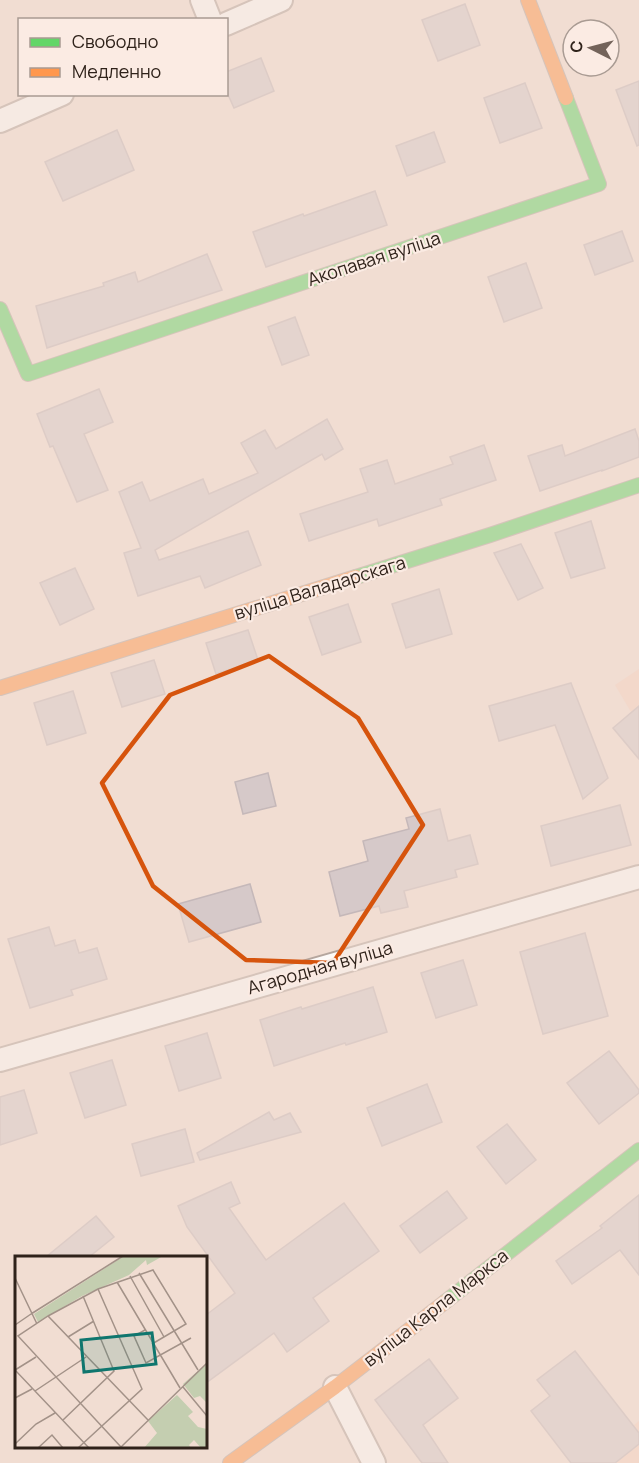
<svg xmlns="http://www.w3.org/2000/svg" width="639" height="1463" viewBox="0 0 639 1463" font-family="Manrope,sans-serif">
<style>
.built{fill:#f5d3c2}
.building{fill:#d6c9c9;stroke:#c5b8b9;stroke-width:1.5}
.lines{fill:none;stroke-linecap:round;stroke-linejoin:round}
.street-casing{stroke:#b5a69e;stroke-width:26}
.fast-casing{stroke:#b5a69e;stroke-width:16}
.slow-casing{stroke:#b5a69e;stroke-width:16}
.street{stroke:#fdfaf8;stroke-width:22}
.fast{stroke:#63d668;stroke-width:14}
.slow{stroke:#ff974d;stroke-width:14}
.marked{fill:none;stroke:#d6540d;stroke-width:4.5;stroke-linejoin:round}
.labels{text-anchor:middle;stroke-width:4.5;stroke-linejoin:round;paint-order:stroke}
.street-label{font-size:18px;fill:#2f221a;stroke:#fbebe3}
.inset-road{fill:none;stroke:#a39288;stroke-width:1.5}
.view{fill:#0f766e;fill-opacity:0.15;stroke:#0f766e;stroke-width:3}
.inset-edge{fill:none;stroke:#2f221a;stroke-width:3}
</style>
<rect width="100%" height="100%" fill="#f1ddd2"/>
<!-- built -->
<g class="built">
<path d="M 639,669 L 639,759 L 613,728 L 631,712 L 615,685 Z"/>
<path d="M 639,1421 L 639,1463 L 588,1463 Z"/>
</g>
<!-- building -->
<g class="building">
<path d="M 465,4 L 480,45 L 438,61 L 422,20 Z"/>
<path d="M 261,58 L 274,91 L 234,108 L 226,90 L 226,72 Z"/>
<path d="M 639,81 L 639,145 L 637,146 L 616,90 Z"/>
<path d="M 525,83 L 542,128 L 500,143 L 484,98 Z"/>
<path d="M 117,130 L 134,170 L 63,201 L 45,162 Z"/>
<path d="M 434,132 L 445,162 L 407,176 L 396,146 Z"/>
<path d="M 375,191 L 387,225 L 266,267 L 253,232 L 303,214 L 304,216 Z"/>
<path d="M 622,231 L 633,261 L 595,275 L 584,245 Z"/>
<path d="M 207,254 L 222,290 L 47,348 L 36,306 L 104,286 L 103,283 L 135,272 L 138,282 Z"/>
<path d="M 526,263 L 542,308 L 504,322 L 488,277 Z"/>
<path d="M 295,317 L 309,355 L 282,365 L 268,327 Z"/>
<path d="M 99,389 L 113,422 L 84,434 L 108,490 L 77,502 L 53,446 L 50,447 L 37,414 Z"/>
<path d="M 327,419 L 343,449 L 325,460 L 322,454 L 155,550 L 159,560 L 248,531 L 261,565 L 205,588 L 200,576 L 138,596 L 124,553 L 141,548 L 119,492 L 142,482 L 150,501 L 203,479 L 209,494 L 258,473 L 241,443 L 265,430 L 276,449 Z"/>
<path d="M 635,429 L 639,441 L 639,457 L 602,471 L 602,470 L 540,491 L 528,456 L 562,445 L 565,456 Z"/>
<path d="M 484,445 L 496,480 L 440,499 L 442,505 L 379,526 L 377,519 L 309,541 L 300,514 L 368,492 L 360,469 L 387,460 L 395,484 L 453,464 L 450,457 Z"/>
<path d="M 591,521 L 605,568 L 571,578 L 555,533 Z"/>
<path d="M 521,544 L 543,588 L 518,600 L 494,553 Z"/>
<path d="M 75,568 L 94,609 L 60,625 L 40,583 Z"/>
<path d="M 439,589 L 452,634 L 406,648 L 392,604 Z"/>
<path d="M 348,604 L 361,642 L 322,655 L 309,617 Z"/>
<path d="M 248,630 L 258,660 L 216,674 L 206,643 Z"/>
<path d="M 154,660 L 165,694 L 122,707 L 111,673 Z"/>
<path d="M 571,683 L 608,778 L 583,799 L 555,725 L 499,741 L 489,706 Z"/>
<path d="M 73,691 L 86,733 L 47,745 L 34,703 Z"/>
<path d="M 639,706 L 639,759 L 613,728 Z"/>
<path d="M 268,773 L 276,806 L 243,814 L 235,782 Z"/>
<path d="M 620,805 L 631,845 L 551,866 L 541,826 Z"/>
<path d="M 440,809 L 448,841 L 470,835 L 478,864 L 455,870 L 457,877 L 404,891 L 408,907 L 381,913 L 379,906 L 340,916 L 329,872 L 368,861 L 363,841 L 409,829 L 406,818 Z"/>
<path d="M 250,884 L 261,922 L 189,942 L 178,904 Z"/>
<path d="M 49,927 L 55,946 L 75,940 L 79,953 L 97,948 L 107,979 L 71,990 L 73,995 L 30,1008 L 8,939 Z"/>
<path d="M 585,933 L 608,1016 L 543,1034 L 520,952 Z"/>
<path d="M 463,960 L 477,1005 L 436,1018 L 421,973 Z"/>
<path d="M 373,987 L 387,1032 L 346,1045 L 345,1043 L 274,1066 L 260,1020 L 301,1007 L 302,1009 Z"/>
<path d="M 207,1033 L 221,1078 L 179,1091 L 165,1046 Z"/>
<path d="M 609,1051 L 639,1090 L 639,1093 L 599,1124 L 567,1083 Z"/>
<path d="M 112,1060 L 126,1105 L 85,1118 L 70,1073 Z"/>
<path d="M 427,1084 L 442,1122 L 382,1146 L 367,1108 Z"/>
<path d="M 24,1090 L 37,1133 L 0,1145 L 0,1097 Z"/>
<path d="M 269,1112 L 274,1120 L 290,1113 L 301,1132 L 200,1160 L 197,1153 Z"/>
<path d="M 507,1124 L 536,1160 L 506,1184 L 477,1147 Z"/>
<path d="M 185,1129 L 194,1162 L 141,1176 L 132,1144 Z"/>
<path d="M 231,1182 L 240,1203 L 229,1208 L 266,1260 L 344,1203 L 379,1251 L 313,1298 L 329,1321 L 287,1352 L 274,1333 L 206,1383 L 206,1315 L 235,1293 L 187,1227 L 178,1206 Z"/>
<path d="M 447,1191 L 467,1218 L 420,1253 L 400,1226 Z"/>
<path d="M 639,1195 L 639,1275 L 620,1250 L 572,1284 L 556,1261 L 602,1228 L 600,1226 Z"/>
<path d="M 96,1216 L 114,1237 L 89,1257 L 46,1257 Z"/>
<path d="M 575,1351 L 639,1433 L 639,1444 L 615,1463 L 571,1463 L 531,1411 L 550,1396 L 537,1380 Z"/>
<path d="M 429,1359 L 458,1398 L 423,1425 L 448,1463 L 422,1463 L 375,1400 Z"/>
</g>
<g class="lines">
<!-- street casing -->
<g class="street-casing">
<g id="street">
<path d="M 202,0 L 210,20"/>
<path d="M 226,24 L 281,0"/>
<path d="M 0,121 L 62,94"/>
<path d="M 0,1060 L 639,877"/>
<path d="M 335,1387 L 374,1463"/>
</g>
</g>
<!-- fast casing -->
<g class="fast-casing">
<g id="fast">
<path d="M 0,309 L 28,374 L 599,184 L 566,98"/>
<path d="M 356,577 L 490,535 L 639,485"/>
<path d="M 445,1302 L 639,1150"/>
</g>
</g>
<!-- slow casing -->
<g class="slow-casing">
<g id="slow">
<path d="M 528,0 L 566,98"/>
<path d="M 0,688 L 356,577"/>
<path d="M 230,1463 L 335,1387 L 445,1302"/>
</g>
</g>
<!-- street -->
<use href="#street" class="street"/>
<!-- fast -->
<use href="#fast" class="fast"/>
<!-- slow -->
<use href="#slow" class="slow"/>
</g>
<!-- marked area -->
<path d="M0 0H639V1463H0ZM 269,656 L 358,718 L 423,825 L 333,963 L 246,960 L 153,886 L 102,783 L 170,695 Z" fill="#f1ddd2" fill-opacity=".55" fill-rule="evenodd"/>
<path class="marked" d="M 269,656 L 358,718 L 423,825 L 333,963 L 246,960 L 153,886 L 102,783 L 170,695 Z"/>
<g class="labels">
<!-- street labels -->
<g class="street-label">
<text transform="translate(374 259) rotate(-18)" y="6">Акопавая вуліца</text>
<text transform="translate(320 588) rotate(-17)" y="6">вуліца Валадарскага</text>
<text transform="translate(320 968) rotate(-16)" y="6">Агародная вуліца</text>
<text transform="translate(436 1308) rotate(-38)" y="6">вуліца Карла Маркса</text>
</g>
</g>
<!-- overview -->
<g transform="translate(15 1256)">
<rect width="192" height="192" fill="#f1ddd2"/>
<path d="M 109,0 L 148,0 L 132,9 L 131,4 L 114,19 L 67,40 L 23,66 L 19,58 ZM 192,107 L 192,147 L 185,140 L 179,142 L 168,128 ZM 162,139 L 178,156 L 173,160 L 183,171 L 192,173 L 192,192 L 186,192 L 179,184 L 174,189 L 176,192 L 129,192 L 142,177 L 133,165 Z" fill="#c4ceb0"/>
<path class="inset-road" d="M 124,17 L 183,114M 115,20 L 149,81M 0,22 L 22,68M 102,26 L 165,132M 16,58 L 108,0M 33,60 L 83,33 L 138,14 L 171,68 L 137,88M 0,69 L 16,58M 130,74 L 119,80 L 131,107 L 176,82M 53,81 L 79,65M 21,101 L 0,114 L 74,192M 168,131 L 192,160M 20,135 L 71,101M 0,142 L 17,133M 48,164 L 99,115 L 68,40M 0,188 L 21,168 L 40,157M 106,191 L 3,80 L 33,60 L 133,164M 23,192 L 37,179 L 48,192M 63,192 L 127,133 L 83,33M 105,192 L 192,107"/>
<path class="view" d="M 137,77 L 141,108 L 69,116 L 66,84 Z"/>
<rect width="192" height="192" class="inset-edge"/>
</g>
<!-- legend -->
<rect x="18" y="18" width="210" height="78" fill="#fbebe3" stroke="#a99b93" stroke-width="1.5"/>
<rect x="30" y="38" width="30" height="9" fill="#63d668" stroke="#a99b93" stroke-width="1.5"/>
<text x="72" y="48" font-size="18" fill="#2f221a">Свободно</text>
<rect x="30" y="68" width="30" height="9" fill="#ff974d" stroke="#a99b93" stroke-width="1.5"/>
<text x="72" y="78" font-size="18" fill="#2f221a">Медленно</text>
<!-- north arrow -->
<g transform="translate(591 48) rotate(276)"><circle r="28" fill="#fbebe3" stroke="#a99b93" stroke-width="1.5"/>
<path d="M0-4.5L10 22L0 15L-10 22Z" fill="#73635a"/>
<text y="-9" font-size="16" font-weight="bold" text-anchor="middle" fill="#2f221a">С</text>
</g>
</svg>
